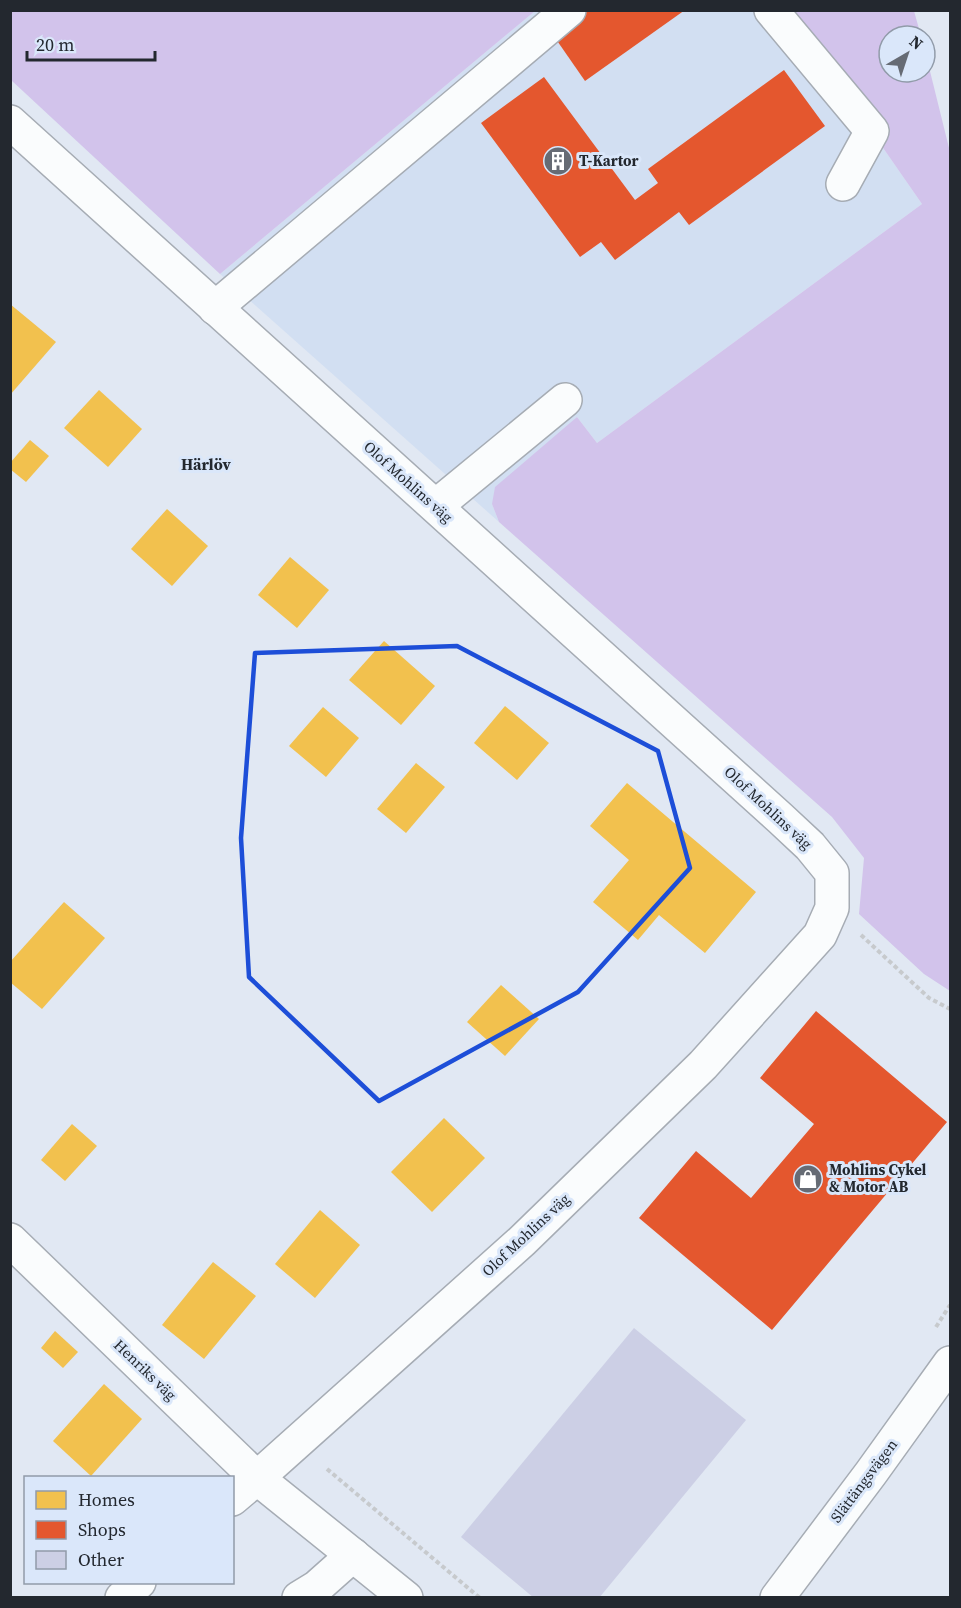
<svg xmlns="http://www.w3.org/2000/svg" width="961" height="1608" viewBox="0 0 961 1608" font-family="'Source Serif 4',serif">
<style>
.built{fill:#d2dff2}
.green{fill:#d2c3eb}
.homes{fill:#f2c14e}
.shops{fill:#e4572e}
.building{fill:#cccfe5}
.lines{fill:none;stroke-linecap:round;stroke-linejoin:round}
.minor-casing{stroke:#a6acb4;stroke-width:36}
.path{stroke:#c7cacd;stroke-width:4;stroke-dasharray:4.5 3;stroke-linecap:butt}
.minor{stroke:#fafcfd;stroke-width:33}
.marked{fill:none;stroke:#1d4ed8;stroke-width:4.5;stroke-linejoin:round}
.labels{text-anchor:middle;stroke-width:6;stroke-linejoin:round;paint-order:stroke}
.poi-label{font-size:15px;font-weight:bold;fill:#23282f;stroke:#dae7fa;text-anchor:start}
.street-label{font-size:15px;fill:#23282f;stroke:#dae7fa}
.neighbourhood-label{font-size:16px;font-weight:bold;fill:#23282f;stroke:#dae7fa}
</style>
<rect width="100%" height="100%" fill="#e1e8f3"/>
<!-- built -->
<path class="built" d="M 535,11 L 788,11 L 922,204 L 597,443 L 577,417 L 492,504 L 499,522 L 220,274 Z"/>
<!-- green -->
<g class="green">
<path d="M 10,11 L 11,10 L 535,11 L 220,274 L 11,80 Z"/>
<path d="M 788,11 L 914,11 L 921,36 L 889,36 L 889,72 L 925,72 L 925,51 L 950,152 L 950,991 L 924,974 L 859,914 L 864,858 L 832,817 L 499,522 L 492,504 L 495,487 L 577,417 L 597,443 L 922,204 Z"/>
</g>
<!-- homes -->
<g class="homes">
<path d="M 10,304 L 56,342 L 10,395 Z"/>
<path d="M 99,390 L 142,429 L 108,467 L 64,428 Z"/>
<path d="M 30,440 L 49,456 L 26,482 L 10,469 L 10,463 Z"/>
<path d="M 167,509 L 208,546 L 172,586 L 131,549 Z"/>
<path d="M 290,557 L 329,590 L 297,628 L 258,595 Z"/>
<path d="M 384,641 L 435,686 L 401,725 L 349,680 Z"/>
<path d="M 505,706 L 549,743 L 517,780 L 474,743 Z"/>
<path d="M 323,707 L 359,738 L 326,777 L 289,746 Z"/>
<path d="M 416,763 L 445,787 L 406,833 L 377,809 Z"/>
<path d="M 627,783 L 756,892 L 705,953 L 659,915 L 638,940 L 593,902 L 629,860 L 590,826 Z"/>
<path d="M 64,902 L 105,938 L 42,1009 L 10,982 L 10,962 Z"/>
<path d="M 501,985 L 539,1019 L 505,1056 L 467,1022 Z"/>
<path d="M 444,1118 L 485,1158 L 432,1212 L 391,1172 Z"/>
<path d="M 72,1124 L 97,1146 L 65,1181 L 41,1160 Z"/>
<path d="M 320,1210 L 360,1245 L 315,1298 L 275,1264 Z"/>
<path d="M 213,1262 L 256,1296 L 204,1359 L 162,1325 Z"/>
<path d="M 55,1331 L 78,1352 L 63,1368 L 41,1348 Z"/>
<path d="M 104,1384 L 142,1419 L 91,1476 L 53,1441 Z"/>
</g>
<!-- shops -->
<g class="shops">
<path d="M 581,10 L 685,10 L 585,81 L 551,32 Z"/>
<path d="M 784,70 L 825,126 L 689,225 L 679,212 L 615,260 L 601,242 L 580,257 L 481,123 L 544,77 L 635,200 L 658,183 L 648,169 Z"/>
<path d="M 816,1011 L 947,1122 L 772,1330 L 639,1218 L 696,1151 L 751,1198 L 814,1124 L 760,1078 Z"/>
</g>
<!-- building -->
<path class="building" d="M 634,1328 L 746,1420 L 599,1598 L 534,1598 L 461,1537 Z"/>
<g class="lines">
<!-- minor casing -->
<g class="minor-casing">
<g id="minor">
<path d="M 771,10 L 872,131 L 843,184"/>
<path d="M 10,122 L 780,818 L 810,846 L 832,873 L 832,908 L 820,935 L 703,1065 L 522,1241 L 257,1478 L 406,1598"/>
<path d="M 215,308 L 569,10"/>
<path d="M 436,506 L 565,400"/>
<path d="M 10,1240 L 257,1478 L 232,1499"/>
<path d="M 122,1598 L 139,1582"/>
<path d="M 299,1598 L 317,1587 L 353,1555"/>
<path d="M 777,1598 L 871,1473 L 950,1363"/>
</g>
</g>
<!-- path -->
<g class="path">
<path d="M 861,935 L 929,998 L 950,1009"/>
<path d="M 936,1327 L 950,1305"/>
<path d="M 327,1469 L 480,1598"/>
</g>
<!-- minor -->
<use href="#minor" class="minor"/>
</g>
<!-- marked area -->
<path class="marked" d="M 457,646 L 658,751 L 690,868 L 578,992 L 379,1101 L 249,977 L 241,838 L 255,653 Z"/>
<!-- icons -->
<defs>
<g id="building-disc" transform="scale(1.5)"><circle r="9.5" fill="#666b74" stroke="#dae7fa"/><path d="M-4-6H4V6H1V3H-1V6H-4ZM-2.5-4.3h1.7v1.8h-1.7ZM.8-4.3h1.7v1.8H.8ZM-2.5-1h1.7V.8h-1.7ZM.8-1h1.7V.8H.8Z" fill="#fff"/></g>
<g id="shop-disc" transform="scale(1.5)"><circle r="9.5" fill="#666b74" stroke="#dae7fa"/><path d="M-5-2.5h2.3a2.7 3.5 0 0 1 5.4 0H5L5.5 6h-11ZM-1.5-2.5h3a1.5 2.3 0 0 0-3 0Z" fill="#fff"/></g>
</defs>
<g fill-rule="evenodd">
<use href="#building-disc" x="558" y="161"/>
<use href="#shop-disc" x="808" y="1179"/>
</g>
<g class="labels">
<!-- poi labels -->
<g class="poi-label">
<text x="579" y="166">T-Kartor</text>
<text x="829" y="1175">Mohlins Cykel<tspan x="829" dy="17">&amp; Motor AB</tspan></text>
</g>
<!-- street labels -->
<g class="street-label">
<text transform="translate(408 482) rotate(42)" y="5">Olof Mohlins väg</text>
<text transform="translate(768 808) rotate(43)" y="5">Olof Mohlins väg</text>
<text transform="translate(526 1235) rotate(-43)" y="5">Olof Mohlins väg</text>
<text transform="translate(145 1370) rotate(44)" y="5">Henriks väg</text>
<text transform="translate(864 1481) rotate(-53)" y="5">Slättängsvägen</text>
</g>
<!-- neighbourhood labels -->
<g class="neighbourhood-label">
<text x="206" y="470">Härlöv</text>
</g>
</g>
<!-- border -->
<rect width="961" height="1608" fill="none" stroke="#23282f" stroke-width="24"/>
<!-- legend -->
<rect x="24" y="1476" width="210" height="108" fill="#dae7fa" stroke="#919ba9" stroke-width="1.5"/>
<rect x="36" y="1491" width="30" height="18" fill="#f2c14e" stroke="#919ba9" stroke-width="1.5"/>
<text x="78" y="1506" font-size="18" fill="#23282f">Homes</text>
<rect x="36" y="1521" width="30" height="18" fill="#e4572e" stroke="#919ba9" stroke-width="1.5"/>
<text x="78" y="1536" font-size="18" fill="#23282f">Shops</text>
<rect x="36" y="1551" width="30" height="18" fill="#cccfe5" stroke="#919ba9" stroke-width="1.5"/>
<text x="78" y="1566" font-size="18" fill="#23282f">Other</text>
<!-- north arrow -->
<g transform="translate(907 54) rotate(39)"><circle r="28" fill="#dae7fa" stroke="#919ba9" stroke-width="1.5"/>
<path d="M0-4.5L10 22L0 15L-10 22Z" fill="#666b74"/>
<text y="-9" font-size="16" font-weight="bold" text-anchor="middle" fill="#23282f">N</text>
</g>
<!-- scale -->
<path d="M27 51v9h128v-9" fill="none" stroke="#23282f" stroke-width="3"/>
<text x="36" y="51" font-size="18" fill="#23282f" stroke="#dae7fa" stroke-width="4.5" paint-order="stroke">20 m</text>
</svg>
